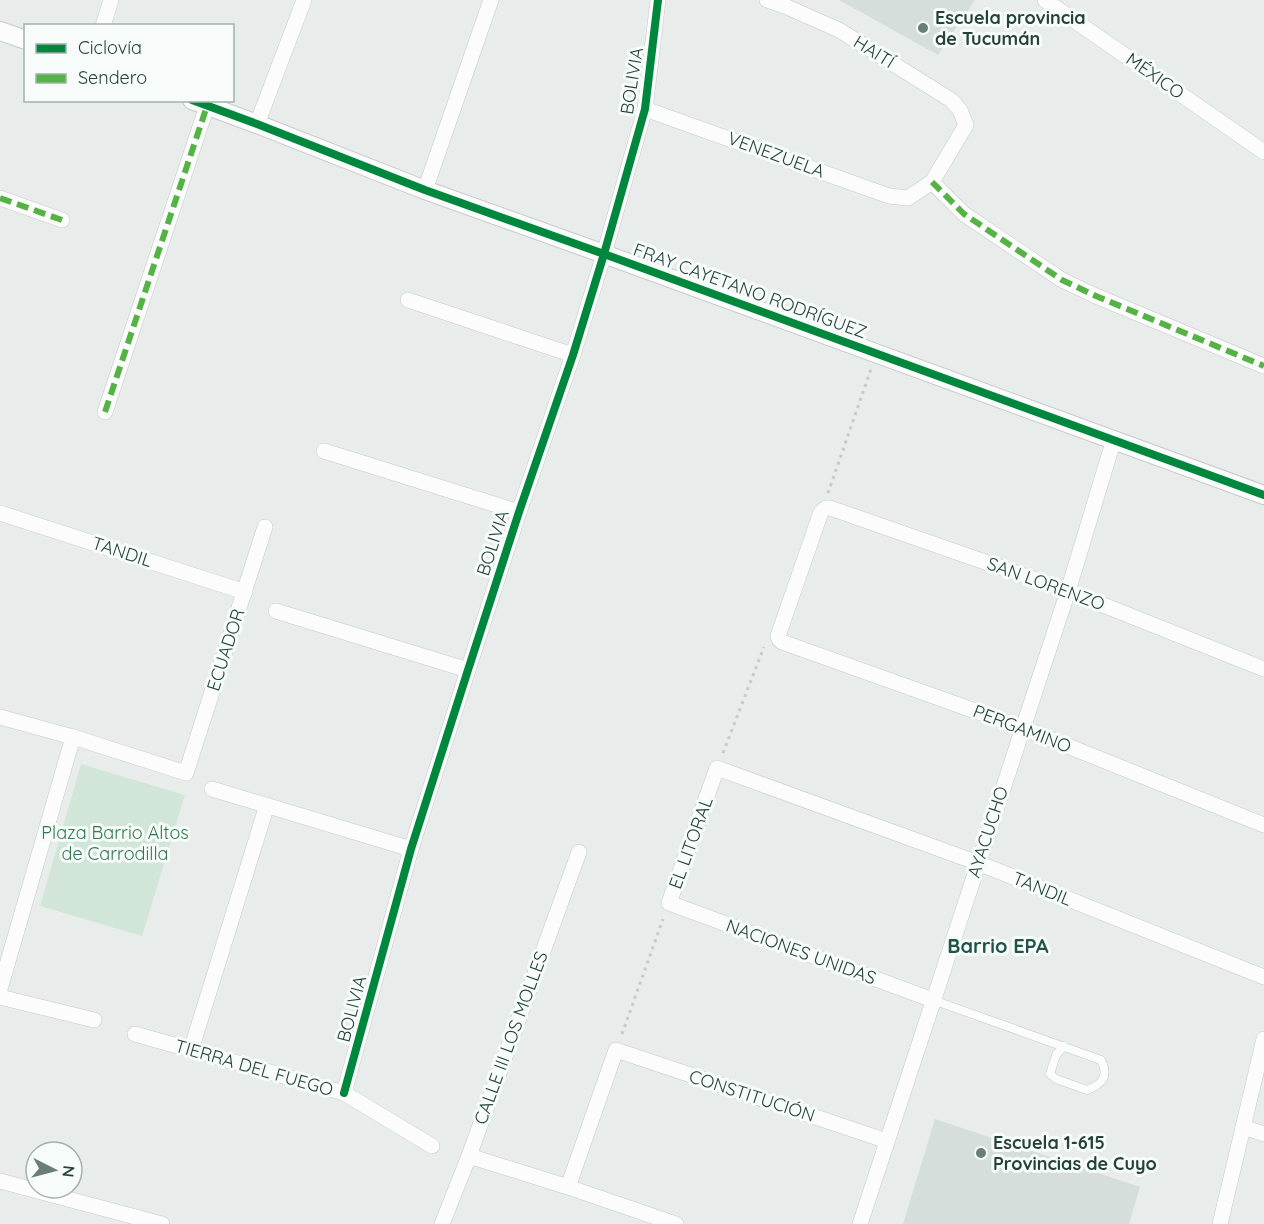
<svg xmlns="http://www.w3.org/2000/svg" width="1264" height="1224" viewBox="0 0 1264 1224" font-family="Quicksand,sans-serif">
<style>
.built{fill:#d6dedb}
.green{fill:#d1e6d8}
.lines{fill:none;stroke-linecap:round;stroke-linejoin:round}
.service-casing{stroke:#c5cac8;stroke-width:9}
.minor-casing{stroke:#c5cac8;stroke-width:16}
.tertiary-casing{stroke:#c5cac8;stroke-width:20}
.path{stroke:#c3ccca;stroke-width:3;stroke-dasharray:3 4.5;stroke-linecap:butt}
.service{stroke:#fcfcfc;stroke-width:8}
.minor{stroke:#fcfcfc;stroke-width:15}
.tertiary{stroke:#fcfcfc;stroke-width:18}
.quiet{stroke:#55b346;stroke-width:6;stroke-dasharray:12 6;stroke-linecap:butt}
.cycleway-casing{stroke:#f7fbf9;stroke-width:11}
.cycleway{stroke:#00873e;stroke-width:8}
.poi-dot{fill:#697e78;stroke:#f7fbf9;stroke-width:2}
.labels{text-anchor:middle;stroke-width:6;stroke-linejoin:round;paint-order:stroke}
.poi-label{font-size:18px;font-weight:bold;fill:#24423a;stroke:#f7fbf9;text-anchor:start}
.street-label{font-size:18px;fill:#24423a;stroke:#f7fbf9}
.park-label{font-size:18px;fill:#2d7a4b;stroke:#f7fbf9}
.neighbourhood-label{font-size:20px;font-weight:bold;fill:#1f5548;stroke:#f7fbf9}
</style>
<rect width="100%" height="100%" fill="#e8edeb"/>
<!-- built -->
<g class="built">
<path d="M 839,0 L 975,0 L 938,55 Z"/>
<path d="M 935,1119 L 1140,1187 L 1129,1224 L 903,1224 Z"/>
</g>
<!-- green -->
<path class="green" d="M 81,764 L 185,795 L 142,936 L 40,906 Z"/>
<g class="lines">
<!-- service casing -->
<g class="service-casing">
<path id="service" d="M 933,1000 L 1101,1060 C 1109,1076 1103,1084 1087,1090 L 1056,1079 L 1050,1074 L 1056,1055 L 1064,1046"/>
</g>
<!-- minor casing -->
<g class="minor-casing">
<g id="minor">
<path d="M 1045,0 L 1264,152"/>
<path d="M 103,26 L 111,0"/>
<path d="M 645,109 L 889,196 L 908,198 L 932,182 L 966,125 L 960,110 L 951,100 L 839,30 L 787,7 L 767,0"/>
<path d="M 257,124 L 304,0"/>
<path d="M 932,182 L 964,214 L 1062,280 L 1096,296 L 1264,366"/>
<path d="M 425,190 L 491,0"/>
<path d="M 0,198 L 62,220"/>
<path d="M 408,300 L 573,355"/>
<path d="M 105,412 L 207,106"/>
<path d="M 324,451 L 519,512"/>
<path d="M 0,513 L 245,592"/>
<path d="M 276,611 L 468,670"/>
<path d="M 1264,669 L 1068,591 L 830,508 L 826,508 L 821,512 L 778,636 L 779,639 L 782,642 L 1023,728 L 1264,825"/>
<path d="M 0,717 L 73,737 L 186,773 L 265,527"/>
<path d="M 212,789 L 411,849"/>
<path d="M 0,989 L 73,737"/>
<path d="M 0,997 L 94,1020"/>
<path d="M 933,1000 L 669,903 L 717,768 L 978,863 L 1264,977"/>
<path d="M 135,1034 L 344,1093 L 432,1146"/>
<path d="M 191,1050 L 267,805"/>
<path d="M 344,1093 L 411,849 L 468,670 L 519,512 L 573,355 L 604,254 L 645,109 L 658,0"/>
<path d="M 1243,1127 L 1264,1134"/>
<path d="M 469,1156 L 568,1187 L 676,1224"/>
<path d="M 0,1181 L 162,1224"/>
<path d="M 568,1187 L 616,1050 L 887,1141"/>
<path d="M 442,1224 L 469,1156 L 579,852"/>
<path d="M 860,1224 L 1068,591 L 1114,439"/>
<path d="M 1220,1224 L 1264,1039"/>
</g>
</g>
<!-- tertiary casing -->
<g class="tertiary-casing">
<g id="tertiary">
<path d="M 0,31 L 26,40"/>
<path d="M 192,100 L 257,124 L 425,190 L 604,254 L 1264,495"/>
</g>
</g>
<!-- path -->
<g class="path">
<path d="M 828,493 L 871,369"/>
<path d="M 723,753 L 764,647"/>
<path d="M 622,1034 L 663,919"/>
</g>
<!-- service -->
<use href="#service" class="service"/>
<!-- minor -->
<use href="#minor" class="minor"/>
<!-- tertiary -->
<use href="#tertiary" class="tertiary"/>
<!-- quiet -->
<g class="quiet">
<path d="M 932,182 L 964,214 L 1062,280 L 1096,296 L 1264,366"/>
<path d="M 0,198 L 62,220"/>
<path d="M 105,412 L 207,106"/>
</g>
<!-- cycleway casing -->
<g class="cycleway-casing">
<g id="cycleway">
<path d="M 192,100 L 257,124 L 425,190 L 604,254 L 1264,495"/>
<path d="M 344,1093 L 411,849 L 468,670 L 519,512 L 573,355 L 604,254 L 645,109 L 658,0"/>
</g>
</g>
<!-- cycleway -->
<use href="#cycleway" class="cycleway"/>
</g>
<!-- markers -->
<g class="poi-dot">
<circle cx="923" cy="28" r="6"/>
<circle cx="981" cy="1153" r="6"/>
</g>
<g class="labels">
<!-- poi labels -->
<g class="poi-label">
<text x="935" y="24">Escuela provincia<tspan x="935" dy="21">de Tucumán</tspan></text>
<text x="993" y="1149">Escuela 1-615<tspan x="993" dy="21">Provincias de Cuyo</tspan></text>
</g>
<!-- street labels -->
<g class="street-label">
<text transform="translate(874 52) rotate(32)" y="6">HAITÍ</text>
<text transform="translate(1155 76) rotate(35)" y="6">MÉXICO</text>
<text transform="translate(632 81) rotate(-81)" y="6">BOLIVIA</text>
<text transform="translate(776 155) rotate(20)" y="6">VENEZUELA</text>
<text transform="translate(750 291) rotate(20)" y="6">FRAY CAYETANO RODRÍGUEZ</text>
<text transform="translate(493 543) rotate(-72)" y="6">BOLIVIA</text>
<text transform="translate(122 552) rotate(18)" y="6">TANDIL</text>
<text transform="translate(1046 584) rotate(20)" y="6">SAN LORENZO</text>
<text transform="translate(226 650) rotate(-72)" y="6">ECUADOR</text>
<text transform="translate(1022 729) rotate(21)" y="6">PERGAMINO</text>
<text transform="translate(988 832) rotate(-72)" y="6">AYACUCHO</text>
<text transform="translate(691 843) rotate(-70)" y="6">EL LITORAL</text>
<text transform="translate(1042 889) rotate(22)" y="6">TANDIL</text>
<text transform="translate(801 952) rotate(20)" y="6">NACIONES UNIDAS</text>
<text transform="translate(352 1009) rotate(-75)" y="6">BOLIVIA</text>
<text transform="translate(511 1038) rotate(-70)" y="6">CALLE III LOS MOLLES</text>
<text transform="translate(254 1068) rotate(16)" y="6">TIERRA DEL FUEGO</text>
<text transform="translate(752 1096) rotate(18)" y="6">CONSTITUCIÓN</text>
</g>
<!-- park labels -->
<g class="park-label">
<text x="115" y="839">Plaza Barrio Altos<tspan x="115" dy="21">de Carrodilla</tspan></text>
</g>
<!-- neighbourhood labels -->
<g class="neighbourhood-label">
<text x="998" y="953">Barrio EPA</text>
</g>
</g>
<!-- legend -->
<rect x="24" y="24" width="210" height="78" fill="#f7fbf9" stroke="#a3b1ad" stroke-width="1.5"/>
<rect x="36" y="44" width="30" height="9" fill="#00873e" stroke="#a3b1ad" stroke-width="1.5"/>
<text x="78" y="54" font-size="18" fill="#24423a">Ciclovía</text>
<rect x="36" y="74" width="30" height="9" fill="#55b346" stroke="#a3b1ad" stroke-width="1.5"/>
<text x="78" y="84" font-size="18" fill="#24423a">Sendero</text>
<!-- north arrow -->
<g transform="translate(54 1170) rotate(96)"><circle r="28" fill="#f7fbf9" stroke="#a3b1ad" stroke-width="1.5"/>
<path d="M0-4.5L10 22L0 15L-10 22Z" fill="#697e78"/>
<text y="-9" font-size="16" font-weight="bold" text-anchor="middle" fill="#24423a">N</text>
</g>
</svg>
